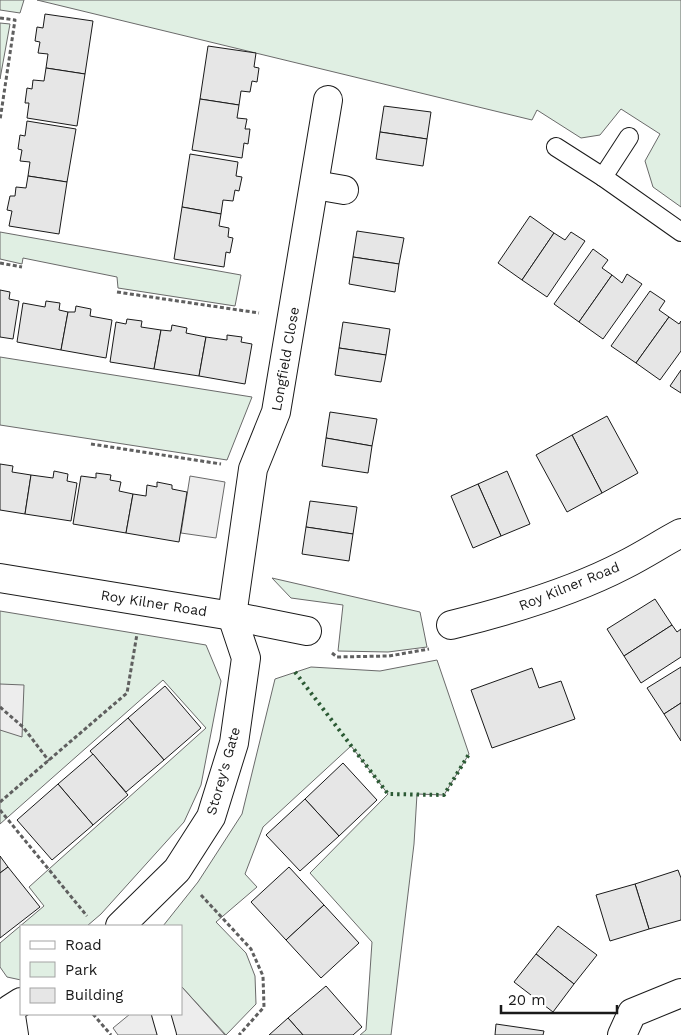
<svg xmlns="http://www.w3.org/2000/svg" width="681" height="1035" viewBox="0 0 681 1035" font-family="'Work Sans',sans-serif">
<style>
.green{fill:#e0efe3;stroke:#6a6a6a}
.parking{fill:#ededed;stroke:#6a6a6a}
.building{fill:#e6e6e6;stroke:#1a1a1a}
.lines{fill:none;stroke-linecap:round;stroke-linejoin:round}
.service-casing{stroke:#1a1a1a;stroke-width:20}
.minor-casing{stroke:#1a1a1a;stroke-width:30}
.path{stroke:#5f5f5f;stroke-width:3;stroke-dasharray:4 2.5;stroke-linecap:butt}
.service{stroke:#fff;stroke-width:18}
.minor{stroke:#fff;stroke-width:28}
.hedge{stroke:#2b5a34;stroke-width:4;stroke-dasharray:2.5 4;stroke-linecap:butt}
.labels{text-anchor:middle;stroke-width:4;stroke-linejoin:round;paint-order:stroke}
.street-label{font-size:14px;fill:#1a1a1a;stroke:#fff}
</style>
<rect width="100%" height="100%" fill="#fff"/>
<!-- green -->
<g class="green">
<path d="M 0,0 L 24,0 L 20,13 L 0,10 Z"/>
<path d="M 37,0 L 681,0 L 681,207 L 653,187 L 645,161 L 660,134 L 621,109 L 600,135 L 581,138 L 537,110 L 532,120 Z"/>
<path d="M 0,23 L 10,24 L 0,79 Z"/>
<path d="M 0,232 L 241,275 L 235,306 L 118,288 L 117,277 L 23,258 L 22,264 L 0,259 Z"/>
<path d="M 0,357 L 252,397 L 227,460 L 0,425 Z"/>
<path d="M 272,578 L 420,612 L 427,647 L 388,652 L 338,651 L 343,605 L 291,598 Z"/>
<path d="M 0,611 L 206,645 L 221,681 L 201,785 L 184,822 L 101,914 L 87,926 L 21,926 L 21,980 L 7,977 L 0,967 L 0,943 L 44,906 L 29,887 L 206,728 L 163,680 L 0,824 Z"/>
<path d="M 437,660 L 469,754 L 444,795 L 417,794 L 414,844 L 391,1035 L 360,1035 L 366,1030 L 372,942 L 310,873 L 388,794 L 351,746 L 263,827 L 245,874 L 257,887 L 216,922 L 246,953 L 255,976 L 256,1004 L 226,1035 L 181,986 L 181,926 L 163,926 L 198,882 L 242,814 L 275,679 L 311,667 L 380,671 Z"/>
</g>
<!-- parking -->
<g class="parking">
<path d="M 190,476 L 225,482 L 216,538 L 181,533 Z"/>
<path d="M 0,684 L 24,685 L 22,737 L 0,730 Z"/>
<path d="M 181,986 L 225,1035 L 118,1035 L 113,1028 L 130,1014 L 181,1014 Z"/>
</g>
<!-- building -->
<g class="building">
<path d="M 45,14 L 93,21 L 85,74 L 46,68 L 48,54 L 38,53 L 40,42 L 35,41 L 37,27 L 43,28 Z"/>
<path d="M 208,46 L 256,53 L 254,67 L 259,68 L 257,82 L 252,81 L 250,92 L 241,91 L 239,105 L 200,99 Z"/>
<path d="M 46,68 L 85,74 L 77,126 L 27,118 L 29,103 L 25,103 L 27,88 L 32,89 L 33,80 L 44,81 Z"/>
<path d="M 200,99 L 239,105 L 237,118 L 247,119 L 245,129 L 250,129 L 248,144 L 244,143 L 242,158 L 192,150 Z"/>
<path d="M 384,106 L 431,112 L 427,139 L 380,132 Z"/>
<path d="M 27,121 L 76,129 L 67,182 L 28,176 L 30,162 L 20,161 L 22,150 L 18,149 L 20,135 L 25,136 Z"/>
<path d="M 380,132 L 427,139 L 423,166 L 376,159 Z"/>
<path d="M 190,154 L 238,162 L 236,176 L 242,177 L 239,191 L 235,190 L 233,201 L 223,200 L 221,214 L 182,207 Z"/>
<path d="M 28,176 L 67,182 L 59,234 L 9,226 L 12,211 L 7,210 L 10,196 L 15,196 L 16,187 L 26,188 Z"/>
<path d="M 182,207 L 221,214 L 219,226 L 229,228 L 228,237 L 233,238 L 230,253 L 226,252 L 224,267 L 174,259 Z"/>
<path d="M 530,216 L 554,233 L 522,280 L 498,263 Z"/>
<path d="M 357,231 L 404,238 L 399,264 L 353,257 Z"/>
<path d="M 571,232 L 585,241 L 547,297 L 522,280 L 554,233 L 565,240 Z"/>
<path d="M 593,249 L 608,260 L 602,268 L 612,275 L 579,322 L 554,304 Z"/>
<path d="M 353,257 L 399,264 L 395,292 L 349,284 Z"/>
<path d="M 627,274 L 642,284 L 603,339 L 579,322 L 612,275 L 622,283 Z"/>
<path d="M 0,290 L 10,292 L 9,299 L 19,301 L 13,339 L 0,337 Z"/>
<path d="M 650,291 L 665,301 L 659,310 L 669,317 L 636,363 L 611,346 Z"/>
<path d="M 46,301 L 60,303 L 59,310 L 68,312 L 61,350 L 17,342 L 23,303 L 45,307 Z"/>
<path d="M 76,306 L 91,309 L 90,316 L 112,320 L 106,358 L 61,350 L 68,312 L 75,312 Z"/>
<path d="M 669,317 L 679,324 L 681,321 L 681,351 L 660,380 L 636,363 Z"/>
<path d="M 127,319 L 142,321 L 141,327 L 161,330 L 154,369 L 110,362 L 116,322 L 126,324 Z"/>
<path d="M 343,322 L 390,329 L 386,355 L 339,348 Z"/>
<path d="M 172,325 L 187,328 L 186,333 L 206,337 L 199,376 L 154,369 L 161,330 L 171,331 Z"/>
<path d="M 227,335 L 242,337 L 241,342 L 252,344 L 245,384 L 199,376 L 206,337 L 227,340 Z"/>
<path d="M 339,348 L 386,355 L 381,382 L 335,375 Z"/>
<path d="M 681,370 L 681,393 L 670,386 Z"/>
<path d="M 330,412 L 377,419 L 372,446 L 326,438 Z"/>
<path d="M 607,416 L 638,473 L 602,493 L 572,435 Z"/>
<path d="M 572,435 L 602,493 L 567,512 L 536,455 Z"/>
<path d="M 326,438 L 372,446 L 368,473 L 322,466 Z"/>
<path d="M 0,464 L 13,466 L 12,472 L 31,475 L 25,514 L 0,510 Z"/>
<path d="M 54,471 L 68,474 L 67,481 L 77,483 L 71,521 L 25,514 L 31,475 L 53,478 Z"/>
<path d="M 507,471 L 530,524 L 501,536 L 478,484 Z"/>
<path d="M 96,473 L 111,475 L 110,480 L 121,482 L 119,491 L 133,494 L 126,533 L 73,524 L 81,476 L 96,478 Z"/>
<path d="M 157,482 L 172,485 L 172,489 L 187,492 L 179,542 L 126,533 L 133,494 L 146,496 L 147,485 L 157,487 Z"/>
<path d="M 478,484 L 501,536 L 473,548 L 451,496 Z"/>
<path d="M 310,501 L 357,507 L 353,534 L 306,527 Z"/>
<path d="M 306,527 L 353,534 L 349,561 L 302,554 Z"/>
<path d="M 655,599 L 672,625 L 624,656 L 607,629 Z"/>
<path d="M 672,625 L 677,632 L 681,629 L 681,657 L 641,683 L 624,656 Z"/>
<path d="M 681,667 L 681,703 L 664,714 L 647,688 Z"/>
<path d="M 532,668 L 539,688 L 561,681 L 575,719 L 492,748 L 471,690 Z"/>
<path d="M 165,686 L 201,728 L 164,760 L 128,718 Z"/>
<path d="M 681,703 L 681,741 L 664,714 Z"/>
<path d="M 128,718 L 164,760 L 126,792 L 90,751 Z"/>
<path d="M 93,754 L 128,795 L 93,825 L 58,784 Z"/>
<path d="M 343,763 L 377,800 L 339,836 L 305,799 Z"/>
<path d="M 58,784 L 93,825 L 52,860 L 17,820 Z"/>
<path d="M 305,799 L 339,836 L 300,871 L 266,835 Z"/>
<path d="M 0,856 L 8,867 L 0,873 Z"/>
<path d="M 8,867 L 40,907 L 0,938 L 0,873 Z"/>
<path d="M 289,867 L 324,905 L 286,940 L 251,902 Z"/>
<path d="M 678,870 L 681,878 L 681,920 L 649,929 L 635,884 Z"/>
<path d="M 635,884 L 649,929 L 610,941 L 596,895 Z"/>
<path d="M 324,905 L 359,943 L 321,978 L 286,940 Z"/>
<path d="M 558,926 L 597,955 L 574,984 L 536,954 Z"/>
<path d="M 536,954 L 574,984 L 553,1012 L 514,982 Z"/>
<path d="M 326,986 L 362,1027 L 353,1035 L 303,1035 L 288,1018 Z"/>
<path d="M 288,1018 L 303,1035 L 269,1035 Z"/>
<path d="M 496,1024 L 544,1031 L 543,1035 L 495,1035 Z"/>
</g>
<g class="lines">
<!-- service casing -->
<g class="service-casing">
<g id="service">
<path d="M 556,147 L 603,177 L 681,232"/>
<path d="M 603,177 L 629,137"/>
<path d="M 161,1014 L 167,1035"/>
</g>
</g>
<!-- minor casing -->
<g class="minor-casing">
<g id="minor">
<path d="M 315,185 L 344,190"/>
<path d="M 0,578 L 232,616 L 307,631"/>
<path d="M 451,625 C 508,611 572,592 624,565 C 644,555 662,543 681,533"/>
<path d="M 120,926 L 177,870 L 211,817 L 234,743 L 246,658 L 232,616 L 253,469 L 276,412 L 328,100"/>
<path d="M 14,1035 L 10,1009 L 21,1002"/>
<path d="M 622,1035 L 632,1013 L 681,993"/>
</g>
</g>
<!-- path -->
<g class="path">
<path d="M 0,18 L 15,20 L 0,120"/>
<path d="M 0,263 L 22,267"/>
<path d="M 117,292 L 259,313"/>
<path d="M 91,444 L 221,464"/>
<path d="M 332,653 L 337,657 L 389,656 L 429,649"/>
<path d="M 0,707 L 23,727 L 49,761"/>
<path d="M 0,802 L 127,693 L 137,634"/>
<path d="M 0,810 L 87,916"/>
<path d="M 201,895 L 251,949 L 263,976 L 264,1007 L 239,1035"/>
<path d="M 93,1014 L 111,1035"/>
</g>
<!-- service -->
<use href="#service" class="service"/>
<!-- minor -->
<use href="#minor" class="minor"/>
<!-- hedge -->
<path class="hedge" d="M 295,672 L 388,794 L 444,795 L 469,754"/>
</g>
<g class="labels">
<!-- street labels -->
<g class="street-label">
<text transform="translate(285 359) rotate(-80)" y="5">Longfield Close</text>
<text transform="translate(569 586) rotate(-22)" y="5">Roy Kilner Road</text>
<text transform="translate(154 603) rotate(9)" y="5">Roy Kilner Road</text>
<text transform="translate(223 771) rotate(-74)" y="5">Storey's Gate</text>
</g>
</g>
<!-- legend -->
<rect x="20" y="925" width="162" height="90" fill="#ffffff" stroke="#a3a3a3"/>
<rect x="30" y="941" width="25" height="8" fill="#ffffff" stroke="#a3a3a3"/>
<text x="65" y="950" font-size="15" fill="#1a1a1a">Road</text>
<rect x="30" y="962" width="25" height="15" fill="#e0efe3" stroke="#a3a3a3"/>
<text x="65" y="975" font-size="15" fill="#1a1a1a">Park</text>
<rect x="30" y="988" width="25" height="15" fill="#e6e6e6" stroke="#a3a3a3"/>
<text x="65" y="1000" font-size="15" fill="#1a1a1a">Building</text>
<!-- scale -->
<path d="M501 1005v8h116v-8" fill="none" stroke="#1a1a1a" stroke-width="2.5"/>
<text x="508" y="1005" font-size="15" fill="#1a1a1a" stroke="#ffffff" stroke-width="4" paint-order="stroke">20 m</text>
</svg>
